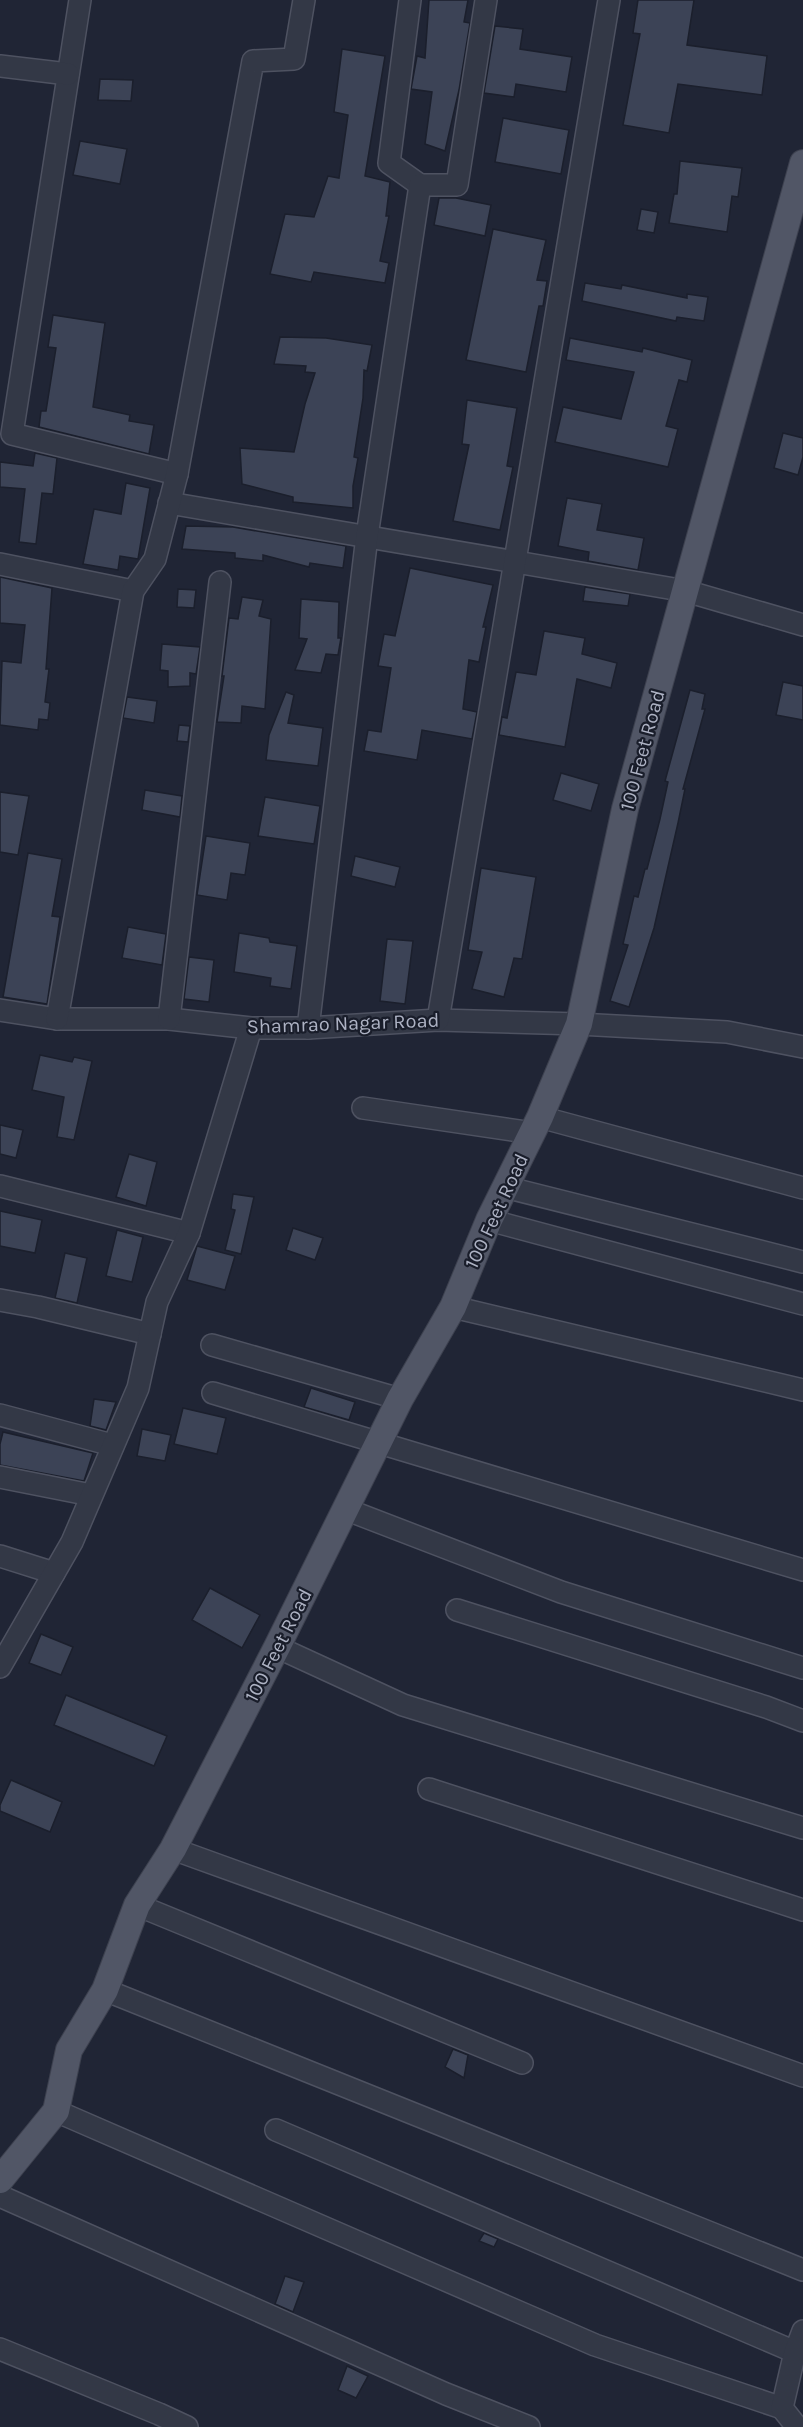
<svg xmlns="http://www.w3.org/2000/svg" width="803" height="2427" viewBox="0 0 803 2427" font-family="Karla,sans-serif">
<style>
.building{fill:#3c4356;stroke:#1b1f2c;stroke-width:1.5}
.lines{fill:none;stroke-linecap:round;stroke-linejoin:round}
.minor-casing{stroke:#4e5261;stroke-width:24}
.major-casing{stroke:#3d414f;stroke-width:28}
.minor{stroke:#333846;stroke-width:21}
.major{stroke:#515666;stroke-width:26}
.labels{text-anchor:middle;stroke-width:4.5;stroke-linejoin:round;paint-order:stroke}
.street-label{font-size:20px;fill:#adb2c3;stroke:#191d2a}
</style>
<rect width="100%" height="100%" fill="#202535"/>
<!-- building -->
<g class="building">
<path d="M 429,0 L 468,0 L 464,22 L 470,23 L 459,90 L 445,151 L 425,144 L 432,92 L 411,89 L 417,56 L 425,58 Z"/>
<path d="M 638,0 L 694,0 L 687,45 L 767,56 L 762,95 L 678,84 L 669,133 L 623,125 L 640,34 L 633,33 Z"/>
<path d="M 495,26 L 523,29 L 520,49 L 572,57 L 566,92 L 516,84 L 514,97 L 484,93 Z"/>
<path d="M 342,49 L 385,56 L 365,176 L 390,182 L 386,216 L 389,216 L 380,261 L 389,263 L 385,283 L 314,272 L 311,282 L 270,274 L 285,214 L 314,217 L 328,176 L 339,178 L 348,115 L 334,112 Z"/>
<path d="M 100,79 L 133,80 L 131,101 L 98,100 Z"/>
<path d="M 503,118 L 569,130 L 561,174 L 495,162 Z"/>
<path d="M 80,141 L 127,149 L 120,184 L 73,175 Z"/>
<path d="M 680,161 L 742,168 L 738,197 L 732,196 L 727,232 L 669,223 L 674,194 L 677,194 Z"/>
<path d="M 439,198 L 456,198 L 491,205 L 485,236 L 434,225 Z"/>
<path d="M 641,209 L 658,212 L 654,233 L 637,230 Z"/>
<path d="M 493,229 L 546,240 L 537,280 L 547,281 L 543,306 L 539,306 L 526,372 L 466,360 Z"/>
<path d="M 585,283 L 621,289 L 622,285 L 687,298 L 687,294 L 708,297 L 704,321 L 677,317 L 676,321 L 582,301 Z"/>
<path d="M 53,315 L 105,323 L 93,407 L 130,415 L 129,421 L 154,425 L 149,454 L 39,427 L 41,411 L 46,411 L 56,348 L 48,347 Z"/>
<path d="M 280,337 L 326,338 L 372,345 L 367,371 L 364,370 L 363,398 L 354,457 L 358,458 L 353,486 L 353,508 L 293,502 L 293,497 L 242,484 L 240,448 L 294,452 L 305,404 L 315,373 L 305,372 L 306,366 L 274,364 Z"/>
<path d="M 570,338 L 642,352 L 643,348 L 692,360 L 687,382 L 679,380 L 666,426 L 678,429 L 668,467 L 555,442 L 563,407 L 621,419 L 634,372 L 566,360 Z"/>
<path d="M 467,400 L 517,408 L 507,466 L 513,467 L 500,530 L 453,521 L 469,445 L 462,444 Z"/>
<path d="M 783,433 L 803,438 L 803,457 L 798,475 L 774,468 Z"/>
<path d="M 35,453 L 57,458 L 53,494 L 42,493 L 36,544 L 19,542 L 25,489 L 0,487 L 0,462 L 33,466 Z"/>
<path d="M 126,483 L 150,488 L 138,559 L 120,556 L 118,570 L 83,564 L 94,509 L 121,514 Z"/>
<path d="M 567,498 L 602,504 L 597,530 L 644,538 L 638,570 L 588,561 L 589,552 L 558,546 Z"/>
<path d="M 186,526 L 233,527 L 346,546 L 343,568 L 310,563 L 309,567 L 263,555 L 263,561 L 235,558 L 235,553 L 182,549 Z"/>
<path d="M 410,568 L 493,585 L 483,627 L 486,627 L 479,662 L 469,660 L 463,709 L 477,712 L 472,739 L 422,730 L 417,760 L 364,751 L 368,730 L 381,732 L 391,668 L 378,666 L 384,634 L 395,636 Z"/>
<path d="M 0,577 L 52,588 L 46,669 L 49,669 L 45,702 L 50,703 L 48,720 L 39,719 L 38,730 L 0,725 L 2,661 L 21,663 L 25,625 L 0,623 Z"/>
<path d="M 585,587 L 630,594 L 628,606 L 583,601 Z"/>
<path d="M 178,589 L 196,590 L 194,608 L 177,607 Z"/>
<path d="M 242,597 L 263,600 L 259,616 L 271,619 L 265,709 L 242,706 L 241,723 L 217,722 L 224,676 L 222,676 L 229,618 L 238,619 Z"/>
<path d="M 301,599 L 339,602 L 338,638 L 341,638 L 338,655 L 326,654 L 321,673 L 295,670 L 307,639 L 299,638 Z"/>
<path d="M 544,631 L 585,638 L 582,654 L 617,663 L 611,688 L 577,679 L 565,747 L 499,735 L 502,717 L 507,718 L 516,672 L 536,675 Z"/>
<path d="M 162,644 L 200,647 L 196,674 L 190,673 L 190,686 L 168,687 L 168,671 L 160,670 Z"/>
<path d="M 783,682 L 803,686 L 803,720 L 776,715 Z"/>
<path d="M 690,690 L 705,694 L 702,709 L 705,709 L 683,789 L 685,789 L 678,823 L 654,928 L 629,1007 L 610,1001 L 628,945 L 623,944 L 634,896 L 638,897 L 645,869 L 647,869 L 660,819 L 668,782 L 665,781 Z"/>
<path d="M 286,692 L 294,695 L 288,723 L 323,728 L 318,766 L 266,760 L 269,735 Z"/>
<path d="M 127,697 L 157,701 L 154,723 L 123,718 Z"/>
<path d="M 179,725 L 190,726 L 188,742 L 177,741 Z"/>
<path d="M 561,773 L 599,784 L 591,811 L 553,800 Z"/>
<path d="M 145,790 L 182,796 L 180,817 L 142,810 Z"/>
<path d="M 0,792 L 29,796 L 18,855 L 0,852 Z"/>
<path d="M 265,797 L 320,806 L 314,844 L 258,836 Z"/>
<path d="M 206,836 L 250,843 L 245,875 L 231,873 L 227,900 L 197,895 Z"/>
<path d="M 28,853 L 62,859 L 52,916 L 60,917 L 47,1004 L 3,997 Z"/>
<path d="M 355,856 L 400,867 L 395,887 L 351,876 Z"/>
<path d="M 481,868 L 536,877 L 522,959 L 514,958 L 504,997 L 472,989 L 482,952 L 468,950 Z"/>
<path d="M 128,927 L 166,934 L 162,965 L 122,958 Z"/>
<path d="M 239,933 L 269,938 L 270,942 L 297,946 L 291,989 L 270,986 L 271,978 L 234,972 Z"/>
<path d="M 387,939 L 413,941 L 405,1004 L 380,1001 Z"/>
<path d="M 189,957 L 214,960 L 209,1002 L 184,999 Z"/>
<path d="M 40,1055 L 72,1062 L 74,1057 L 92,1061 L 74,1140 L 57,1137 L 64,1097 L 32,1090 Z"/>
<path d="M 0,1125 L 23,1130 L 16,1158 L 0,1154 Z"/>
<path d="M 129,1154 L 157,1162 L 146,1206 L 116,1197 Z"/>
<path d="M 233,1194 L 254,1197 L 241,1254 L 225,1250 L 235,1210 L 231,1209 Z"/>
<path d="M 0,1211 L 42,1220 L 35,1253 L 0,1246 Z"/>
<path d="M 293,1228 L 323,1238 L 315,1260 L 286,1250 Z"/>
<path d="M 117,1230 L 143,1237 L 132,1282 L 106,1276 Z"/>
<path d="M 197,1246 L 235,1256 L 225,1290 L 187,1280 Z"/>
<path d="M 65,1253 L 87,1258 L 77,1303 L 55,1298 Z"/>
<path d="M 311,1388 L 355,1402 L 349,1420 L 304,1407 Z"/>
<path d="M 94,1399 L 116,1402 L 106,1430 L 90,1426 Z"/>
<path d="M 183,1408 L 226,1418 L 217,1454 L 174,1444 Z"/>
<path d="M 142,1429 L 171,1435 L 165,1461 L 137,1456 Z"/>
<path d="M 3,1432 L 93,1453 L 84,1481 L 0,1465 L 0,1444 Z"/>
<path d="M 210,1588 L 260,1615 L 242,1648 L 192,1620 Z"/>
<path d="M 41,1634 L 73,1647 L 61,1675 L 29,1663 Z"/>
<path d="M 66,1695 L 167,1736 L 154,1766 L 54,1725 Z"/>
<path d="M 11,1780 L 62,1802 L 50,1832 L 0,1811 L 0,1805 Z"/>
<path d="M 453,2049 L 468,2055 L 464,2078 L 445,2067 Z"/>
<path d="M 484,2233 L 498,2239 L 494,2247 L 479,2241 Z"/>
<path d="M 285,2276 L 304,2282 L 293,2312 L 275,2304 Z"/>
<path d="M 347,2366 L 368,2376 L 356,2398 L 338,2390 Z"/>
</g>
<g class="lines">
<!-- minor casing -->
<g class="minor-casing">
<g id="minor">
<path d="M 80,0 L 12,434 L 177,474"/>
<path d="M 410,0 L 389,163 L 420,185"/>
<path d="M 0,66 L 68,74"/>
<path d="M 169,503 L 686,591 L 803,625"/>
<path d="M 0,564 L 133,591"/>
<path d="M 0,1010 L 57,1019 L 169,1019 L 251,1028 L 308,1028 L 438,1020 L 579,1024 L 727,1032 L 803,1047"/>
<path d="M 57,1019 L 133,591 L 155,559 L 177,474 L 253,61 L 294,59 L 304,0"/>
<path d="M 169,1019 L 220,582"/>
<path d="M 438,1020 L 609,0"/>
<path d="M 308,1028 L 367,536 L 420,185 L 457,185 L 486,0"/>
<path d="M 363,1108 L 533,1133"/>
<path d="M 540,1117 L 803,1188"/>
<path d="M 0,1186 L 189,1233"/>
<path d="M 505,1187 L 803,1262"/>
<path d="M 489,1220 L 803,1304"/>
<path d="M 0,1300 L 38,1307 L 150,1334"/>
<path d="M 453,1307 L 803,1390"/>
<path d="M 212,1345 L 400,1399"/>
<path d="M 213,1393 L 803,1570"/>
<path d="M 0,1415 L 112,1445"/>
<path d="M 0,1477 L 91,1495"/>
<path d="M 345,1509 L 561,1592 L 803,1668"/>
<path d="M 0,1556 L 54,1573"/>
<path d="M 457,1610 L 766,1707 L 803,1721"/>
<path d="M 277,1647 L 403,1705 L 803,1828"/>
<path d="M 0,1667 L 72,1542 L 138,1388 L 157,1302 L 189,1233 L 251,1028"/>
<path d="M 429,1789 L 803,1910"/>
<path d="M 173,1849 L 803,2076"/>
<path d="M 137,1905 L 522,2063"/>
<path d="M 105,1990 L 803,2270"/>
<path d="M 56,2111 L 595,2345 L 782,2408"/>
<path d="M 276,2130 L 795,2352"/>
<path d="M 0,2196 L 446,2394 L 529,2427"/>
<path d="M 0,2349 L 159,2414 L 187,2427"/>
<path d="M 797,2427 L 782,2408 L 795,2352 L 803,2331"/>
</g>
</g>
<!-- major casing -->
<g class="major-casing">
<path id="major" d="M 0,2180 L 56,2111 L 69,2050 L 105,1990 L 137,1905 L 173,1849 L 277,1647 L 400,1399 L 453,1307 L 489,1220 L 540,1117 L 579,1024 L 625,809 L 803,163"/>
</g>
<!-- minor -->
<use href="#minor" class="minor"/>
<!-- major -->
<use href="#major" class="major"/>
</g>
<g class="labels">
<!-- street labels -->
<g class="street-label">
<text transform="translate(642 750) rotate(-75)" y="7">100 Feet Road</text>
<text transform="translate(343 1023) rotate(-2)" y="7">Shamrao Nagar Road</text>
<text transform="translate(496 1211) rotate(-65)" y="7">100 Feet Road</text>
<text transform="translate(278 1645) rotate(-63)" y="7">100 Feet Road</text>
</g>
</g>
</svg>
